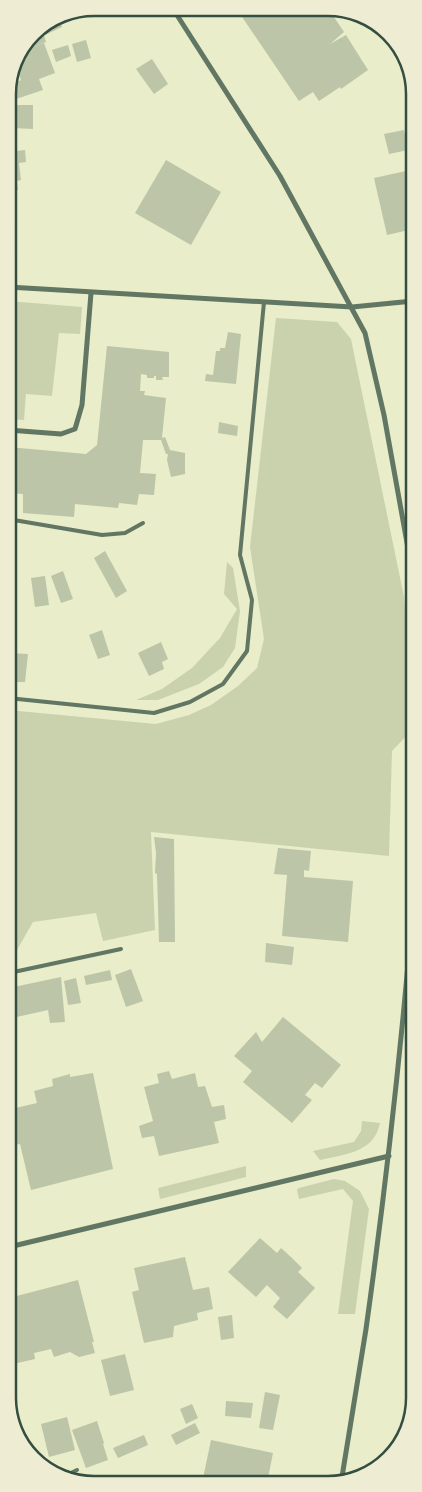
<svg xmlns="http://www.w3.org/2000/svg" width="422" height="1492" viewBox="0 0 422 1492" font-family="'DM Sans',sans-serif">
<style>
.green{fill:#cad2ad}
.building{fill:#bcc5a7}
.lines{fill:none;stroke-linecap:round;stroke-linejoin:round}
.service{stroke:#617663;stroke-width:4}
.minor{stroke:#617663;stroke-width:5}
.rim{fill:none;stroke:#344e41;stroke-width:2.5}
</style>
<rect width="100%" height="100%" fill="#e9edc9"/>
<!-- green -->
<g class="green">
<path d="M 8,301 L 82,307 L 80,334 L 59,333 L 52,396 L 26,394 L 24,420 L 8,419 Z"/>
<path d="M 276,318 L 337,322 L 351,339 L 404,597 L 414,728 L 392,751 L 389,856 L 151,832 L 155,930 L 103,941 L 96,913 L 33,922 L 9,964 L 8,710 L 156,724 L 189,715 L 211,705 L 238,686 L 257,668 L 264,639 L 250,547 Z"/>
<path d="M 227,562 L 233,568 L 240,611 L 235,648 L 223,667 L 199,684 L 158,700 L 136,700 L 162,689 L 192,668 L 220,638 L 237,609 L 224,594 Z"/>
<path d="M 362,1121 L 380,1123 C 374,1153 345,1154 320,1160 L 313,1151 L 354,1142 L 361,1131 Z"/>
<path d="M 246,1166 L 246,1177 L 160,1199 L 158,1188 Z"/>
<path d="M 334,1179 L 345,1181 L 360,1191 L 369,1209 L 355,1314 L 338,1314 L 353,1201 L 343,1189 L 299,1199 L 297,1190 L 299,1188 Z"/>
</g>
<!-- building -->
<g class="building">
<path d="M 314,10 L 319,17 L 330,11 L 344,32 L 330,44 L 346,35 L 368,70 L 341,89 L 340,87 L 319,101 L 313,92 L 299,101 L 238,11 Z"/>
<path d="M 58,16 L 62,27 L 45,35 L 42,29 L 46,42 L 34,46 L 44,43 L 55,73 L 39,79 L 43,90 L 16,99 L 10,85 L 21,80 L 17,69 L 33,33 Z"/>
<path d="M 86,40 L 91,58 L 77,62 L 72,44 Z"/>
<path d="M 68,45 L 71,56 L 56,62 L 52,50 Z"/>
<path d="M 152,59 L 168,84 L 154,94 L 136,69 Z"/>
<path d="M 8,105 L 33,105 L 33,129 L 13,128 L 13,120 L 8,120 Z"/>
<path d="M 404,130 L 408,150 L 389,154 L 384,134 Z"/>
<path d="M 25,150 L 26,162 L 19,163 L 21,180 L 17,181 L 18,190 L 8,191 L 8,164 L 16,164 L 8,164 L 8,152 Z"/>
<path d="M 166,160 L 221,192 L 191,245 L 135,213 Z"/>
<path d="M 406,171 L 410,188 L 413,187 L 413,229 L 387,235 L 374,178 Z"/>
<path d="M 228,332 L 241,334 L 236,384 L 205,381 L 206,374 L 213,375 L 216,351 L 220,351 L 220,348 L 225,348 Z"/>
<path d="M 107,346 L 169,352 L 169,377 L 162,377 L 163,380 L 156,380 L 156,376 L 154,376 L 154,378 L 147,378 L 147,375 L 141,374 L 140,391 L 145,391 L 144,395 L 166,398 L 162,438 L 165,437 L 170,450 L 185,453 L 185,474 L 171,477 L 167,460 L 168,454 L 166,454 L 161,440 L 143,440 L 140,473 L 156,474 L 154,495 L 139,494 L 137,505 L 119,503 L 118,508 L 75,504 L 74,517 L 23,513 L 23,494 L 8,493 L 8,447 L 86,454 L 97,445 Z"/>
<path d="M 219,422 L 238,426 L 237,436 L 218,433 Z"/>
<path d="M 105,551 L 127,591 L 116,598 L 94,558 Z"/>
<path d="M 63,571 L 73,599 L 61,603 L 51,576 Z"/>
<path d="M 45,576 L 49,605 L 35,607 L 31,578 Z"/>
<path d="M 102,630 L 110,655 L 98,659 L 89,635 Z"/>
<path d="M 161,642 L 168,659 L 162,662 L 164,669 L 149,676 L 138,653 Z"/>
<path d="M 8,653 L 28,654 L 25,682 L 8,682 Z"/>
<path d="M 154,837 L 174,839 L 175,942 L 159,942 L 157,874 L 155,873 L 156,853 Z"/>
<path d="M 278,848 L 311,851 L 309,871 L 304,870 L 304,877 L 353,881 L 348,942 L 282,936 L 287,875 L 274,874 Z"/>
<path d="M 266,943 L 294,947 L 292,965 L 265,962 Z"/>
<path d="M 131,969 L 143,1001 L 126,1007 L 115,975 Z"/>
<path d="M 110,970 L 112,980 L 86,985 L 84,976 Z"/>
<path d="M 61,977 L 65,1022 L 50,1023 L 48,1010 L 12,1018 L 9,1005 L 9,988 Z"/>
<path d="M 76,978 L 81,1003 L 68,1005 L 64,981 Z"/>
<path d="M 283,1017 L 341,1065 L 322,1088 L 315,1083 L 305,1095 L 312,1100 L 292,1123 L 243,1082 L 252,1071 L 234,1056 L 256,1032 L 262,1042 Z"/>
<path d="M 169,1071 L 172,1079 L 195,1073 L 198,1087 L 205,1086 L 212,1107 L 224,1105 L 226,1119 L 214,1122 L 219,1143 L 159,1156 L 154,1136 L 142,1138 L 139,1126 L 153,1121 L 144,1087 L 159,1083 L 157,1074 Z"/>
<path d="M 93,1073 L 113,1169 L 31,1190 L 20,1144 L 9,1146 L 9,1113 L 12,1113 L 11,1109 L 37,1103 L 34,1091 L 53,1086 L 52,1079 L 70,1074 L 70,1077 Z"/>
<path d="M 260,1238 L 277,1253 L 281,1248 L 292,1258 L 302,1268 L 298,1272 L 315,1288 L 287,1319 L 273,1307 L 280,1298 L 267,1285 L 256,1297 L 228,1272 Z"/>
<path d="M 185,1257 L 193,1290 L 209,1287 L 213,1309 L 197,1313 L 198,1320 L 174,1326 L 173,1337 L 144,1343 L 132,1292 L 139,1290 L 134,1268 Z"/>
<path d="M 78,1280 L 94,1342 L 92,1342 L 95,1353 L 79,1357 L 70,1352 L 54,1357 L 51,1349 L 34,1353 L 35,1359 L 9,1365 L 9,1298 Z"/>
<path d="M 232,1315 L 234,1338 L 221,1340 L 218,1317 Z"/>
<path d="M 125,1354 L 134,1390 L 110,1396 L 101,1360 Z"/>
<path d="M 265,1392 L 280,1395 L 273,1430 L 259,1428 Z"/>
<path d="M 226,1401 L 253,1403 L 251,1418 L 225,1416 Z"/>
<path d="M 192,1404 L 198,1418 L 186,1424 L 180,1409 Z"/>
<path d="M 67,1417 L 75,1450 L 49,1457 L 41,1424 Z"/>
<path d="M 97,1421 L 104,1443 L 103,1444 L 108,1460 L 86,1468 L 72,1430 Z"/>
<path d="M 195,1423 L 200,1433 L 176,1445 L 171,1435 Z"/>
<path d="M 144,1435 L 148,1445 L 118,1458 L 113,1448 Z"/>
<path d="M 211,1440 L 273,1453 L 267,1483 L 202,1483 Z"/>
</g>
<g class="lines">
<!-- service -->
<g class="service">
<path d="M 8,519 L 102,535 L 125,533 L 143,523"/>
<path d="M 8,698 L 154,713 L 190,702 L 223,684 L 247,651 L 252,600 L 240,555 L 264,302"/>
<path d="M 9,973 L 121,949"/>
<path d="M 65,1476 L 77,1470"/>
</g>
<!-- minor -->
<g class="minor">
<path d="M 175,12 L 280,176 L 365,333 L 384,415 L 413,576"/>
<path d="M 8,287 L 352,307 L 413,301"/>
<path d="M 8,430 L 61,434 L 75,429 L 82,405 L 91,293"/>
<path d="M 9,1247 L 389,1156"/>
<path d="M 341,1483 C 349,1432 358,1381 366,1329 C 386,1186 402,1041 414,896"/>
</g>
</g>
<!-- crop -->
<path d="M0 0H422V1492H0ZM94 16H328A78 78 0 0 1 406 94V1398A78 78 0 0 1 328 1476H94A78 78 0 0 1 16 1398V94A78 78 0 0 1 94 16Z" fill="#eeecd3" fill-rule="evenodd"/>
<path class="rim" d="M94 16H328A78 78 0 0 1 406 94V1398A78 78 0 0 1 328 1476H94A78 78 0 0 1 16 1398V94A78 78 0 0 1 94 16Z"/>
</svg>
